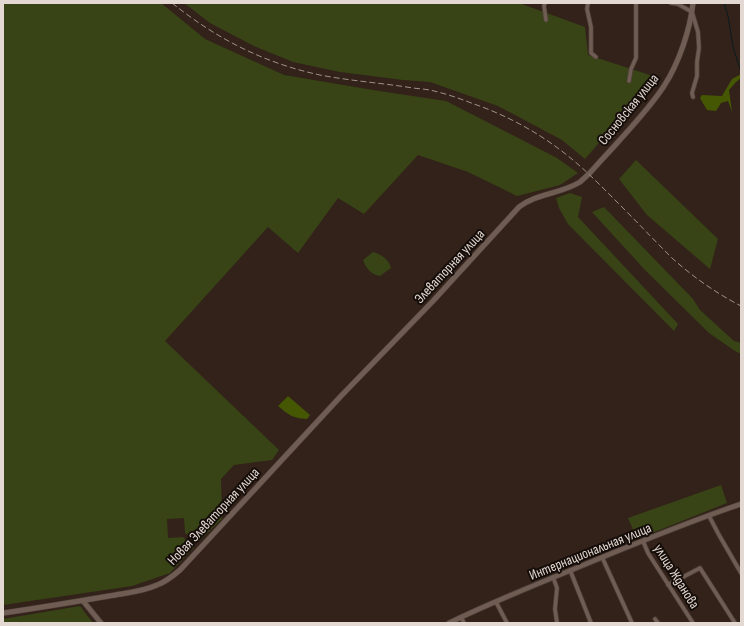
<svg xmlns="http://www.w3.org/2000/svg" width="744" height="626" viewBox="0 0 744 626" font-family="'Sofia Sans Condensed',sans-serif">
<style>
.green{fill:#384416}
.forest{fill:#465704}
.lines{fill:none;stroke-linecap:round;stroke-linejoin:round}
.stream{stroke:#091a1f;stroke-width:1}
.minor-casing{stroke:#4e403a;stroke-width:5}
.tertiary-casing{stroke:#4e403a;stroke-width:6}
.secondary-casing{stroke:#4e403a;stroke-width:6}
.minor{stroke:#6f5c52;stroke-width:3.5}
.tertiary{stroke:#6f5c52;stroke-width:4.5}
.secondary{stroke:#6f5c52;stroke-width:5}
.rail{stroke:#9e9189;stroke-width:1;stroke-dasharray:6 3;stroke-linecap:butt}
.labels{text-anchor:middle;stroke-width:4;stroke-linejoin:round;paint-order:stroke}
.street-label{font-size:14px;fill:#e3d8d2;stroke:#150d09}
</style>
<rect width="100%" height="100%" fill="#322219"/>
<!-- green -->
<g class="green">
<path d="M 3,3 L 161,3 L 205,39 L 284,75 L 379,91 L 446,101 L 557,158 L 578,173 L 560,185 L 517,196 L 468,172 L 418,155 L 364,214 L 338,198 L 298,253 L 268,227 L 165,341 L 279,450 L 272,460 L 234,465 L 221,479 L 222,519 L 199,541 L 185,533 L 184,518 L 167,519 L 168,538 L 183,537 L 194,547 L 170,573 L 132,586 L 3,605 Z"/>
<path d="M 184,3 L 519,3 L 585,27 L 588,55 L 656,77 L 585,159 L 562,140 L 498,106 L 430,82 L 403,80 L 340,72 L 293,62 L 254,46 L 210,23 Z"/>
<path d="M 636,160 L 718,239 L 710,269 L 647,215 L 619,179 Z"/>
<path d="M 570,193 L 582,197 L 578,217 L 678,324 L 674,331 L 568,224 L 559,208 L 556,198 Z"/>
<path d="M 604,207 L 693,299 L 700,310 L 734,341 L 741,343 L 741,354 L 735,351 L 709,333 L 645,270 L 592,212 Z"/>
<path d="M 373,252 C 381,254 389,260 391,268 L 380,276 C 371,275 366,268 363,260 Z"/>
<path d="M 721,485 L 727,503 L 637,539 L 628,518 Z"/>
<path d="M 80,606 L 93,623 L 3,623 L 3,619 Z"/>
</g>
<!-- forest -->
<g class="forest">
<path d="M 741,74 L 741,78 L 736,82 L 729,90 L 732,112 L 728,101 L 721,103 L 716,111 L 707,110 L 700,98 L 702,95 L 722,96 L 732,79 Z"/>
<path d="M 288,396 L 310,415 L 307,419 C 292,418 289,415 278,406 Z"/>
</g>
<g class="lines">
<!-- stream -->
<path class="stream" d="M 724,3 L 728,16 L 733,47 L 741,72"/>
<!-- minor casing -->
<g class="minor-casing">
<g id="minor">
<path d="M 545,3 L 544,6 L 546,20"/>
<path d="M 588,3 L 587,9 L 591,27 L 591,53 L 596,57"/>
<path d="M 671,3 L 678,4 L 692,12 L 698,32 L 699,48 L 697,62 L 697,76 L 692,93 L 693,97"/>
<path d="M 629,81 L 631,69 L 636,58 L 636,3"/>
<path d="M 709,516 L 719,535 L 741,573"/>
<path d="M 643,541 L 648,553 L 693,623"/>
<path d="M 602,557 L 632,623"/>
<path d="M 570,570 L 591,623"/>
<path d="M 553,577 L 557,588 L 555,609 L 557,623"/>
<path d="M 668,585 L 700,568 L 735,623"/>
<path d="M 496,602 L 507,623"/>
<path d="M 461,617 L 464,623"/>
<path d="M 655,619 L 658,623"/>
</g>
</g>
<!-- tertiary casing -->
<g class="tertiary-casing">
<g id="tertiary">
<path d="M 83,601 L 101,623"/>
<path d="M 449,623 C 490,603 532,586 574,569 C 629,546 685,523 741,504"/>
</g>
</g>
<!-- secondary casing -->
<g class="secondary-casing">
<path id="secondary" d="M 3,613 C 38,608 74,602 109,596 C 125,593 142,592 157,585 C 166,582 173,576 180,570 L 341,396 L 433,301 L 519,207 C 537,193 561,194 580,182 C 586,177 592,171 597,165 C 604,157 611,150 618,142 C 634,124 651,106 664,86 C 679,63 690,30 693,3"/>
</g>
<!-- minor -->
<use href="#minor" class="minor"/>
<!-- tertiary -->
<use href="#tertiary" class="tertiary"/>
<!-- secondary -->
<use href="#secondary" class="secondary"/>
<!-- rail -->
<path class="rail" d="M 172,3 C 217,39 264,63 320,75 C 351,81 382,83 413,88 C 420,89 427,89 434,91 C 447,94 461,99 474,104 C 503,114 534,130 559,149 C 581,165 600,185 619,204 C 637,222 654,240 672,258 C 693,277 716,293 741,306"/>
</g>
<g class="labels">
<!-- street labels -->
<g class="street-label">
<text transform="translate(628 109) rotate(-51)" y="5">Сосновская улица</text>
<text transform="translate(449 266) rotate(-47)" y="5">Элеваторная улица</text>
<text transform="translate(213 516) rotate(-47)" y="5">Новая Элеваторная улица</text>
<text transform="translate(590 551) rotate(-22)" y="5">Интернациональная улица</text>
<text transform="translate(677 576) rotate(58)" y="5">улица Жданова</text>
</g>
</g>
<!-- border -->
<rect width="744" height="626" fill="none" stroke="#e3d8d2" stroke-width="8"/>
</svg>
